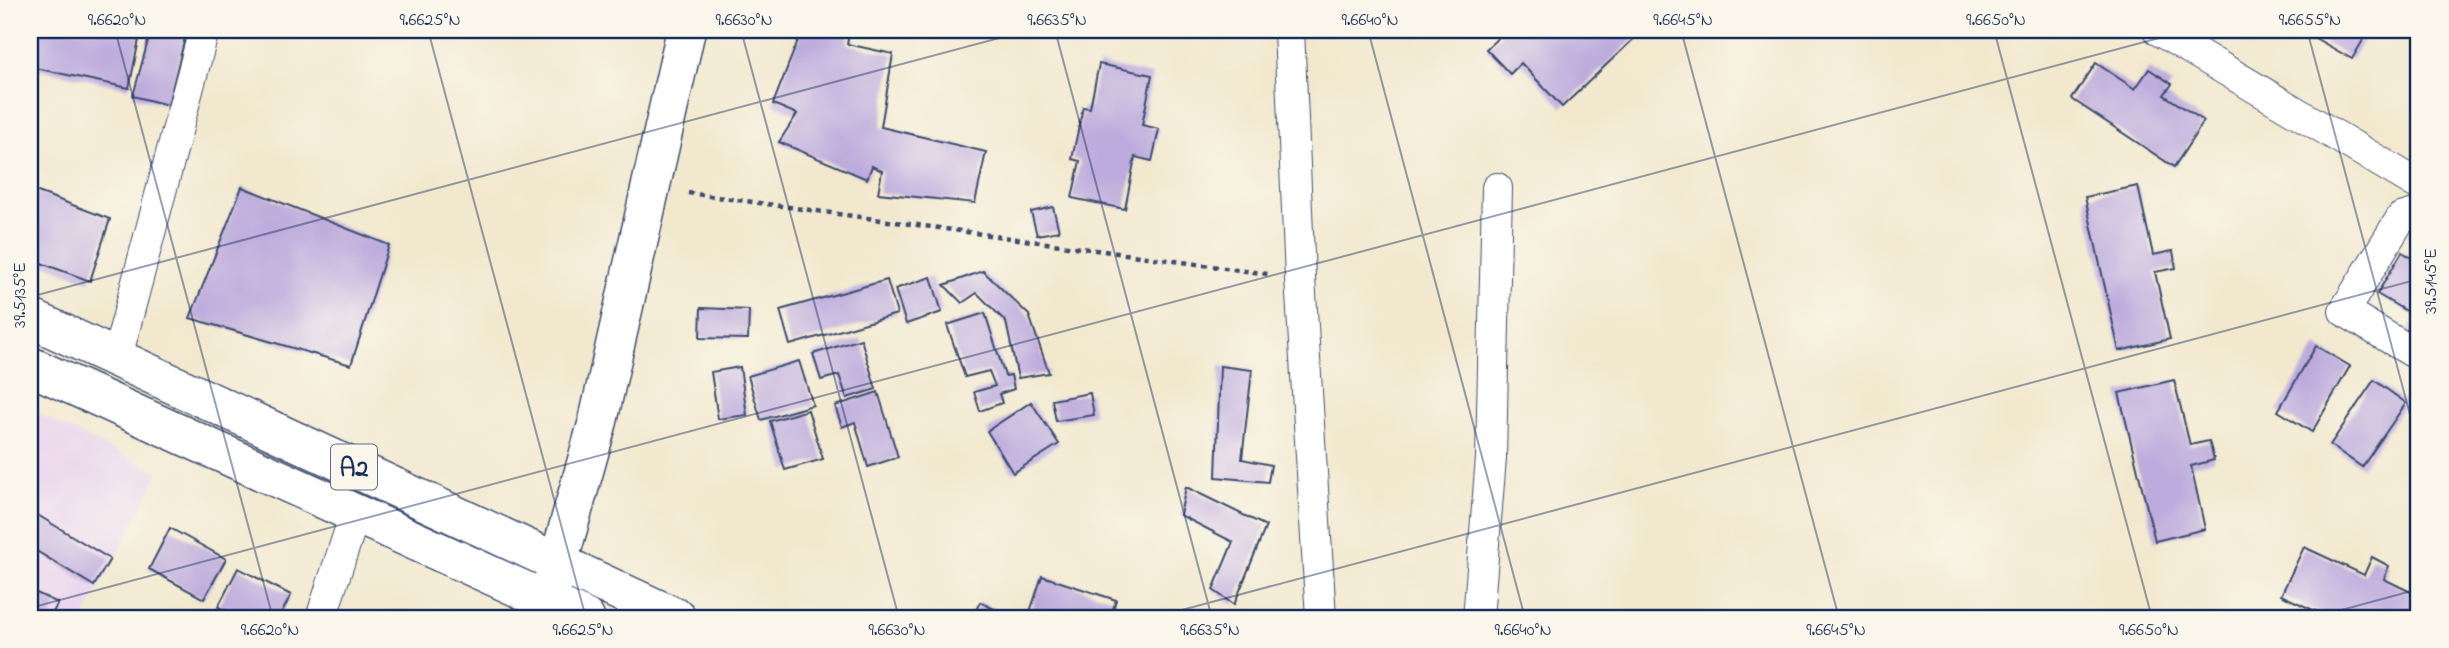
<svg xmlns="http://www.w3.org/2000/svg" width="2449" height="648" viewBox="0 0 2449 648" font-family="'Indie Flower',sans-serif">
<style>
.built{fill:#e8d2ee}
.building{fill:#bdabdd}
.lines{fill:none;stroke-linecap:round;stroke-linejoin:round}
.minor-casing{stroke:#3b4b6f;stroke-width:32}
.secondary-casing{stroke:#3b4b6f;stroke-width:41}
.trunk-casing{stroke:#3b4b6f;stroke-width:41}
.path{stroke:#3b4b6f;stroke-width:4.5;stroke-dasharray:5 5;stroke-linecap:butt}
.minor{stroke:#fff;stroke-width:30}
.secondary{stroke:#fff;stroke-width:38}
.trunk{stroke:#fff;stroke-width:38}
.ticks{fill:none;stroke:#1b2f5e;stroke-width:2;stroke-opacity:0.45}
.labels{text-anchor:middle;stroke-width:5;stroke-linejoin:round;paint-order:stroke}
.shield{fill:#fbf7ec;stroke:#5e6b89;stroke-width:2}
.shield-label{font-size:26px;font-weight:bold;fill:#1b2f5e}
.neatline{fill:none;stroke:#1b2f5e;stroke-width:2.5}
.ticks-label{font-size:18px;text-anchor:middle;fill:#1b2f5e}
</style>
<rect width="100%" height="100%" fill="#fbf7ec"/>
<filter id="ink" filterUnits="userSpaceOnUse"><feTurbulence type="fractalNoise" baseFrequency=".0143" numOctaves="2"/><feDisplacementMap in="SourceGraphic" scale="14" xChannelSelector="R" yChannelSelector="G"/><feConvolveMatrix kernelMatrix="1 2 1 2 8 2 1 2 1" color-interpolation-filters="sRGB"/></filter>
<filter id="wash" filterUnits="userSpaceOnUse"><feTurbulence type="fractalNoise" baseFrequency=".00686" numOctaves="4" result="noise"/><feDisplacementMap in="SourceGraphic" scale="28" xChannelSelector="R" yChannelSelector="G"/><feGaussianBlur stdDeviation="1.57" result="paint"/><feColorMatrix in="noise" values="0 0 0 0 0 0 0 0 0 0 0 0 0 0 0 0 0 1.4 0 .05"/><feComposite in="paint" operator="in"/></filter>
<g filter="url(#wash)">
<rect width="100%" height="100%" fill="#f2e8ce"/>
<!-- built -->
<path class="built" d="M 30,410 L 159,473 L 84,618 L 30,618 Z"/>
<g id="blocks">
<!-- building -->
<g class="building">
<path d="M 30,30 L 141,30 L 129,88 L 30,67 Z"/>
<path d="M 151,30 L 187,30 L 168,105 L 133,96 Z"/>
<path d="M 802,30 L 850,30 L 847,44 L 893,54 L 881,127 L 986,152 L 975,203 L 878,193 L 882,171 L 872,166 L 867,179 L 779,142 L 797,114 L 773,104 Z"/>
<path d="M 1496,30 L 1643,30 L 1562,107 L 1521,63 L 1510,74 L 1486,49 L 1501,35 Z"/>
<path d="M 2301,30 L 2369,30 L 2352,59 Z"/>
<path d="M 2096,63 L 2135,89 L 2149,69 L 2172,84 L 2164,95 L 2204,121 L 2174,167 L 2072,99 Z"/>
<path d="M 1099,64 L 1152,75 L 1142,125 L 1159,129 L 1152,161 L 1135,157 L 1125,209 L 1072,198 L 1080,161 L 1072,159 L 1083,107 L 1090,108 Z"/>
<path d="M 2138,186 L 2153,255 L 2173,251 L 2176,268 L 2155,272 L 2170,339 L 2119,351 L 2085,197 Z"/>
<path d="M 242,187 L 389,245 L 351,365 L 190,318 Z"/>
<path d="M 30,189 L 110,219 L 90,281 L 30,259 Z"/>
<path d="M 1053,207 L 1059,231 L 1037,235 L 1031,212 Z"/>
<path d="M 2402,252 L 2419,262 L 2419,340 L 2406,332 L 2416,317 L 2377,294 Z"/>
<path d="M 983,271 L 1029,315 L 1049,373 L 1018,378 L 1006,322 L 977,293 L 962,303 L 944,285 Z"/>
<path d="M 931,277 L 942,312 L 906,324 L 895,289 Z"/>
<path d="M 887,280 L 897,314 L 790,345 L 780,310 Z"/>
<path d="M 701,308 L 749,310 L 748,339 L 700,338 Z"/>
<path d="M 985,313 L 1005,376 L 1011,375 L 1014,389 L 999,394 L 1002,403 L 980,411 L 974,392 L 995,386 L 989,371 L 965,377 L 947,325 Z"/>
<path d="M 861,339 L 876,389 L 847,398 L 839,375 L 821,380 L 813,354 Z"/>
<path d="M 2316,346 L 2350,366 L 2312,432 L 2278,411 Z"/>
<path d="M 799,361 L 813,405 L 761,420 L 748,376 Z"/>
<path d="M 1220,366 L 1252,370 L 1242,459 L 1271,465 L 1268,482 L 1216,477 Z"/>
<path d="M 740,367 L 747,415 L 718,419 L 711,372 Z"/>
<path d="M 2174,380 L 2190,445 L 2209,441 L 2214,460 L 2191,466 L 2205,529 L 2155,541 L 2119,393 Z"/>
<path d="M 2374,380 L 2406,403 L 2362,467 L 2330,445 Z"/>
<path d="M 878,392 L 898,457 L 868,467 L 855,422 L 842,427 L 835,406 Z"/>
<path d="M 1090,393 L 1094,415 L 1056,421 L 1052,400 Z"/>
<path d="M 1031,402 L 1059,444 L 1013,473 L 987,431 Z"/>
<path d="M 808,410 L 823,459 L 785,470 L 770,421 Z"/>
<path d="M 1186,487 L 1266,526 L 1234,605 L 1213,590 L 1233,542 L 1180,515 Z"/>
<path d="M 31,511 L 110,559 L 94,586 L 30,547 Z"/>
<path d="M 170,528 L 226,559 L 204,599 L 149,569 Z"/>
<path d="M 2304,547 L 2364,575 L 2372,557 L 2389,566 L 2384,579 L 2419,596 L 2419,618 L 2330,618 L 2281,595 Z"/>
<path d="M 238,568 L 291,595 L 279,618 L 241,618 L 218,607 Z"/>
<path d="M 1042,576 L 1116,600 L 1110,618 L 1028,618 Z"/>
<path d="M 30,590 L 58,603 L 50,618 L 30,618 Z"/>
<path d="M 980,602 L 1012,618 L 972,618 Z"/>
</g>
</g>
</g>
<g filter="url(#ink)">
<use href="#blocks" fill-opacity="0" stroke="#3b4b6f" stroke-width="2"/>
<g class="lines">
<!-- minor casing -->
<g class="minor-casing">
<g id="minor">
<path d="M 1289,30 L 1300,278 L 1321,618"/>
<path d="M 2158,30 L 2419,185"/>
<path d="M 2419,213 L 2401,218 L 2344,311 L 2419,356"/>
<path d="M 117,357 L 204,30"/>
<path d="M 321,618 L 355,514"/>
<path d="M 1478,618 L 1491,458 L 1497,188"/>
</g>
</g>
<!-- secondary casing -->
<g class="secondary-casing">
<path id="secondary" d="M 549,596 L 598,421 L 686,30"/>
</g>
<!-- trunk casing -->
<g class="trunk-casing">
<g id="trunk">
<path d="M 30,318 L 677,618"/>
<path d="M 30,366 L 585,618"/>
</g>
</g>
<!-- path -->
<path class="path" d="M 688,193 L 1268,274"/>
<!-- minor -->
<use href="#minor" class="minor"/>
<!-- secondary -->
<use href="#secondary" class="secondary"/>
<!-- trunk -->
<use href="#trunk" class="trunk"/>
</g>
</g>
<!-- ticks -->
<path class="ticks" d="M 115,30 L 273,618M 428,30 L 586,618M 741,30 L 899,618M 1055,30 L 1212,618M 1368,30 L 1525,618M 1681,30 L 1839,618M 1994,30 L 2152,618M 2307,30 L 2419,448M 30,297 L 1029,30M 30,608 L 2189,30M 1152,618 L 2419,279M 2312,618 L 2419,589"/>
<g class="labels">
<!-- shield labels -->
<rect class="shield" x="331" y="444.5" width="46" height="45" rx="5"/>
<g class="shield-label">
<text x="354" y="476">A2</text>
</g>
</g>
<!-- margin -->
<rect width="2449" height="648" fill="none" stroke="#fbf7ec" stroke-width="77"/>
<rect x="38" y="38" width="2372" height="572" class="neatline"/>
<g class="ticks-label">
<text x="117" y="25">9.6620°N</text>
<text x="430" y="25">9.6625°N</text>
<text x="744" y="25">9.6630°N</text>
<text x="1057" y="25">9.6635°N</text>
<text x="1370" y="25">9.6640°N</text>
<text x="1683" y="25">9.6645°N</text>
<text x="1996" y="25">9.6650°N</text>
<text x="2310" y="25">9.6655°N</text>
<text transform="translate(2430 281) rotate(-90)" y="6">39.5145°E</text>
<text transform="translate(19 295) rotate(-90)" y="6">39.5135°E</text>
<text x="270" y="635">9.6620°N</text>
<text x="583" y="635">9.6625°N</text>
<text x="897" y="635">9.6630°N</text>
<text x="1210" y="635">9.6635°N</text>
<text x="1523" y="635">9.6640°N</text>
<text x="1836" y="635">9.6645°N</text>
<text x="2149" y="635">9.6650°N</text>
</g>
</svg>
